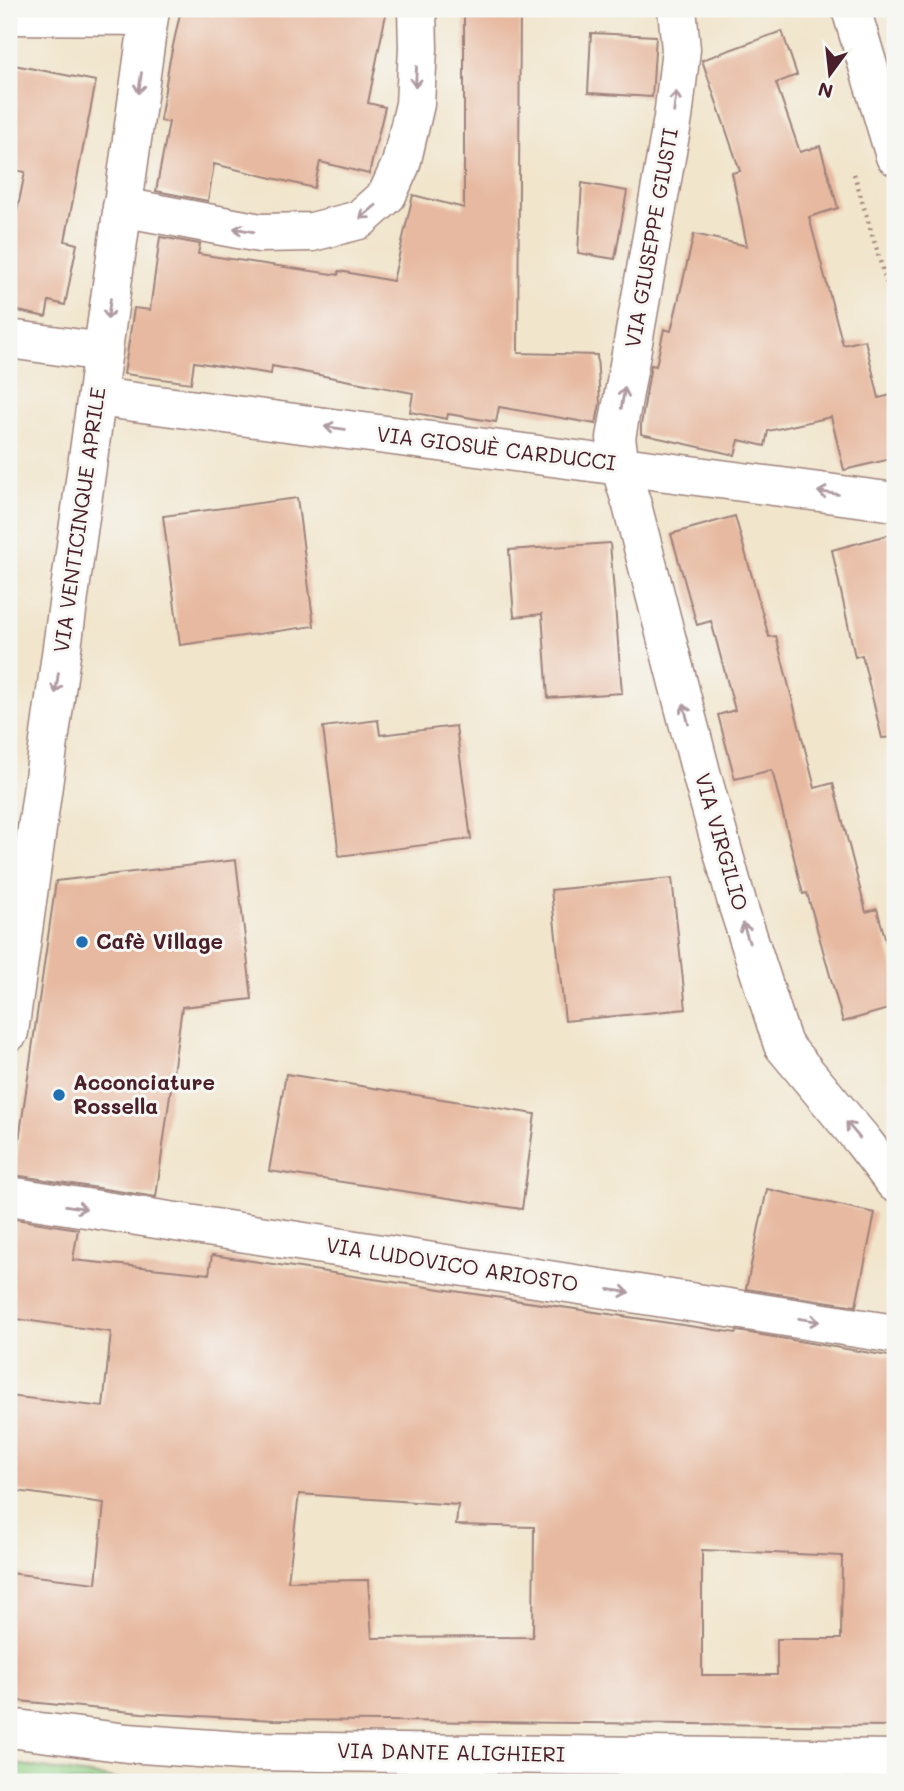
<svg xmlns="http://www.w3.org/2000/svg" width="904" height="1791" viewBox="0 0 904 1791" font-family="Mali,sans-serif">
<style>
.green{fill:#94d288;stroke:#6f785a;stroke-width:2}
.building{fill:#e7b9a0;fill-rule:evenodd}
.lines{fill:none;stroke-linecap:round;stroke-linejoin:round}
.minor-casing{stroke:#9e827c;stroke-width:41}
.path{stroke:#9e827c;stroke-width:4.5;stroke-dasharray:2 5;stroke-linecap:butt}
.minor{stroke:#fff;stroke-width:38}
.oneway{stroke:#ae9aa0}
.poi-dot{fill:#1f6fb2;stroke:#f6f6f2;stroke-width:2.5}
.labels{text-anchor:middle;stroke-width:6;stroke-linejoin:round;paint-order:stroke}
.street-label{font-size:21px;fill:#4a1f2b;stroke:#f6f6f2}
.poi-label{font-size:21px;font-weight:bold;fill:#4a1f2b;stroke:#f6f6f2;text-anchor:start}
</style>
<rect width="100%" height="100%" fill="#f6f6f2"/>
<filter id="ink" filterUnits="userSpaceOnUse"><feTurbulence type="fractalNoise" baseFrequency=".0143" numOctaves="2"/><feDisplacementMap in="SourceGraphic" scale="14" xChannelSelector="R" yChannelSelector="G"/><feConvolveMatrix kernelMatrix="1 2 1 2 8 2 1 2 1" color-interpolation-filters="sRGB"/></filter>
<filter id="wash" filterUnits="userSpaceOnUse"><feTurbulence type="fractalNoise" baseFrequency=".00686" numOctaves="4" result="noise"/><feDisplacementMap in="SourceGraphic" scale="28" xChannelSelector="R" yChannelSelector="G"/><feGaussianBlur stdDeviation="1.57" result="paint"/><feColorMatrix in="noise" values="0 0 0 0 0 0 0 0 0 0 0 0 0 0 0 0 0 1.4 0 .05"/><feComposite in="paint" operator="in"/></filter>
<g filter="url(#wash)">
<rect width="100%" height="100%" fill="#f1e5cc"/>
<!-- green -->
<path class="green" d="M 9,1763 L 136,1782 L 9,1782 Z"/>
<g id="blocks">
<!-- building -->
<g class="building">
<path d="M 181,9 L 387,9 L 368,103 L 385,107 L 369,174 L 320,162 L 314,188 L 214,164 L 208,201 L 156,191 L 169,122 L 160,121 L 169,64 Z"/>
<path d="M 464,9 L 520,9 L 518,353 L 597,355 L 600,403 L 596,424 L 499,407 L 496,422 L 448,414 L 447,419 L 410,412 L 413,393 L 272,366 L 271,374 L 194,362 L 191,383 L 124,374 L 134,308 L 150,310 L 160,237 L 200,244 L 198,254 L 338,275 L 339,271 L 393,281 L 413,195 L 464,208 Z"/>
<path d="M 782,31 L 797,75 L 776,83 L 800,152 L 820,146 L 838,208 L 809,217 L 843,345 L 865,340 L 879,398 L 895,394 L 895,458 L 844,470 L 831,417 L 768,431 L 765,446 L 739,440 L 735,455 L 641,434 L 641,425 L 651,365 L 656,366 L 664,329 L 671,331 L 694,234 L 747,246 L 732,173 L 740,171 L 702,60 Z"/>
<path d="M 591,33 L 656,36 L 652,97 L 588,93 Z"/>
<path d="M 9,64 L 96,81 L 65,241 L 77,244 L 65,305 L 49,301 L 46,317 L 9,309 L 9,251 L 25,172 L 9,169 Z"/>
<path d="M 582,183 L 627,191 L 615,259 L 578,253 Z"/>
<path d="M 297,498 L 314,626 L 180,645 L 163,516 Z"/>
<path d="M 735,516 L 769,637 L 776,636 L 815,788 L 833,783 L 866,912 L 877,909 L 895,974 L 895,1007 L 843,1022 L 807,893 L 803,894 L 772,770 L 735,779 L 718,715 L 735,710 L 711,621 L 697,625 L 671,534 Z"/>
<path d="M 895,533 L 895,737 L 882,738 L 862,655 L 855,657 L 832,550 Z"/>
<path d="M 610,543 L 622,693 L 548,698 L 542,614 L 514,617 L 509,550 Z"/>
<path d="M 378,720 L 380,735 L 456,726 L 471,839 L 339,856 L 323,727 Z"/>
<path d="M 236,860 L 252,999 L 182,1007 L 156,1197 L 14,1175 L 56,881 Z"/>
<path d="M 672,878 L 686,1009 L 565,1021 L 551,890 Z"/>
<path d="M 286,1074 L 535,1114 L 522,1209 L 269,1171 Z"/>
<path d="M 767,1189 L 875,1213 L 856,1306 L 746,1289 Z"/>
<path d="M 9,1218 L 78,1229 L 73,1260 L 209,1274 L 212,1255 L 736,1333 L 737,1331 L 895,1357 L 895,1726 L 274,1720 L 142,1713 L 9,1700 L 9,1573 L 96,1583 L 104,1503 L 9,1490 L 9,1396 L 103,1407 L 111,1332 L 9,1318 ZM 299,1494 L 458,1505 L 456,1525 L 534,1527 L 533,1637 L 372,1638 L 368,1580 L 288,1581 ZM 702,1550 L 842,1556 L 841,1639 L 777,1639 L 777,1675 L 702,1675 Z"/>
</g>
</g>
</g>
<g filter="url(#ink)">
<use href="#blocks" fill-opacity="0" stroke="#9e827c" stroke-width="2"/>
<g class="lines">
<!-- minor casing -->
<g class="minor-casing">
<g id="minor">
<path d="M 677,9 L 681,49 L 673,118 L 616,438 L 620,466 L 632,505 L 703,780 L 738,906 L 783,1045 L 862,1140 L 895,1183"/>
<path d="M 851,9 L 895,156"/>
<path d="M 9,15 L 149,16"/>
<path d="M 122,207 L 260,233 L 312,232 L 359,220 L 387,195 L 401,164 L 415,104 L 418,48 L 417,9"/>
<path d="M 9,339 L 103,352"/>
<path d="M 97,397 L 895,502"/>
<path d="M 9,1032 L 150,9"/>
<path d="M 9,1196 L 895,1334"/>
<path d="M 9,1728 L 127,1743 L 241,1751 L 895,1759"/>
</g>
</g>
<!-- path -->
<g class="path">
<path d="M 804,9 L 807,18"/>
<path d="M 854,174 L 895,311"/>
</g>
<!-- minor -->
<use href="#minor" class="minor"/>
</g>
<!-- one-way arrows -->
<defs><path id="oneway-shaft" d="M-6 0H5M1.5-3L5.5 0L1.5 3" fill="none" stroke-width="1.6" stroke-linecap="round" stroke-linejoin="round" transform="scale(1.75)"/></defs>
<g class="oneway">
<use href="#oneway-shaft" transform="translate(416 77) rotate(93)"/>
<use href="#oneway-shaft" transform="translate(140 83) rotate(98)"/>
<use href="#oneway-shaft" transform="translate(675 102) rotate(-83)"/>
<use href="#oneway-shaft" transform="translate(368 212) rotate(140)"/>
<use href="#oneway-shaft" transform="translate(244 230) rotate(-170)"/>
<use href="#oneway-shaft" transform="translate(109 309) rotate(98)"/>
<use href="#oneway-shaft" transform="translate(623 398) rotate(-80)"/>
<use href="#oneway-shaft" transform="translate(335 428) rotate(-173)"/>
<use href="#oneway-shaft" transform="translate(828 493) rotate(-172)"/>
<use href="#oneway-shaft" transform="translate(57 683) rotate(98)"/>
<use href="#oneway-shaft" transform="translate(686 714) rotate(-104)"/>
<use href="#oneway-shaft" transform="translate(746 933) rotate(-108)"/>
<use href="#oneway-shaft" transform="translate(853 1130) rotate(-130)"/>
<use href="#oneway-shaft" transform="translate(76 1207) rotate(9)"/>
<use href="#oneway-shaft" transform="translate(619 1291) rotate(9)"/>
<use href="#oneway-shaft" transform="translate(809 1320) rotate(9)"/>
</g>
</g>
<!-- markers -->
<g class="poi-dot">
<circle cx="82" cy="942" r="7"/>
<circle cx="59" cy="1095" r="7"/>
</g>
<g class="labels">
<!-- street labels -->
<g class="street-label">
<text transform="translate(652 238) rotate(-80)" y="7">VIA GIUSEPPE GIUSTI</text>
<text transform="translate(496 449) rotate(7)" y="7">VIA GIOSUÈ CARDUCCI</text>
<text transform="translate(80 520) rotate(-82)" y="7">VIA VENTICINQUE APRILE</text>
<text transform="translate(721 842) rotate(74)" y="7">VIA VIRGILIO</text>
<text transform="translate(452 1265) rotate(9)" y="7">VIA LUDOVICO ARIOSTO</text>
<text transform="translate(451 1753) rotate(1)" y="7">VIA DANTE ALIGHIERI</text>
</g>
<!-- poi labels -->
<g class="poi-label">
<text x="96" y="949">Cafè Village</text>
<text x="73" y="1090">Acconciature<tspan x="73" dy="24">Rossella</tspan></text>
</g>
</g>
<!-- margin -->
<rect width="904" height="1791" fill="none" stroke="#f6f6f2" stroke-width="35"/>
<!-- north arrow -->
<g transform="translate(830 74) rotate(195)" stroke="#f6f6f2" stroke-width="5" paint-order="stroke">
<path d="M0-5L12 26L0 18L-12 26Z" fill="#4a1f2b"/>
<text y="-10" font-size="19" font-weight="bold" text-anchor="middle" fill="#4a1f2b">N</text>
</g>
</svg>
